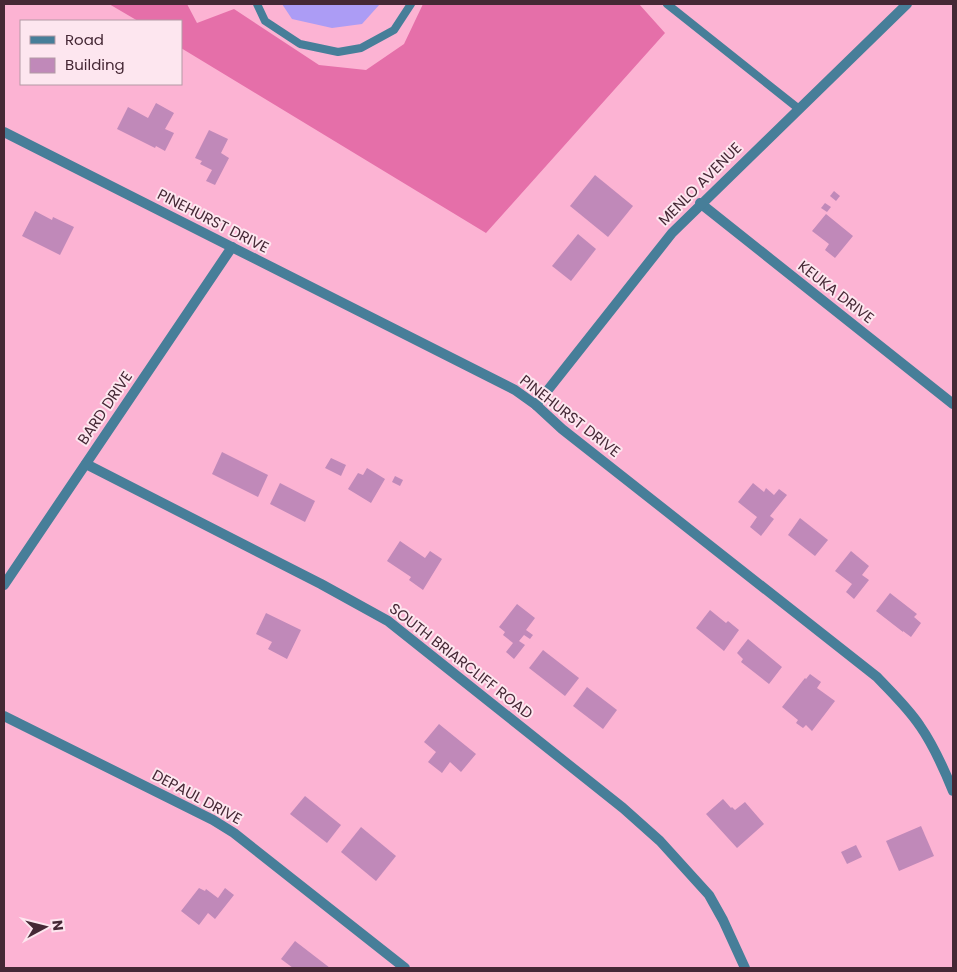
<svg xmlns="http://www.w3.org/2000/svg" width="957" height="972" viewBox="0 0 957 972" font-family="Poppins,sans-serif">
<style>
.forest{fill:#e56fa9}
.water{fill:#ac9cf5}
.building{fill:#c089b9}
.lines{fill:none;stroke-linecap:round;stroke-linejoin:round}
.service{stroke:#477e99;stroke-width:8}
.minor{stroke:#477e99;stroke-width:10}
.labels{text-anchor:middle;stroke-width:4;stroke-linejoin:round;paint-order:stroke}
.street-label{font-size:15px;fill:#452835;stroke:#fde6ef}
</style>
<rect width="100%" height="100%" fill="#fcb3d3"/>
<!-- forest -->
<path class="forest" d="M 109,4 L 187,4 L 197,23 L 234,9 L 319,65 L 366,70 L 404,44 L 423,4 L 639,4 L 665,33 L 486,233 L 181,48 L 181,21 L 138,21 Z"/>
<!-- water -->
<path class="water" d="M 282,4 L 380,4 L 362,24 L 332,28 L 292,19 Z"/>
<!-- building -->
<g class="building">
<path d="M 156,103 L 174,113 L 165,129 L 174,133 L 165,151 L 156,146 L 155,148 L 117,129 L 128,107 L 148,118 Z"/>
<path d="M 209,130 L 228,139 L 221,153 L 229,158 L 215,185 L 206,181 L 212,170 L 200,164 L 202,161 L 195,158 Z"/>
<path d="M 595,175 L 633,206 L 608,237 L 570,206 Z"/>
<path d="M 834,191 L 840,196 L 836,201 L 830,196 Z"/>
<path d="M 825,203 L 831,207 L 827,212 L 821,208 Z"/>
<path d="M 35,211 L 52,220 L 53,217 L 74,227 L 60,255 L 22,236 Z"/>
<path d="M 826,214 L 853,236 L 835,258 L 825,250 L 829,244 L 812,231 Z"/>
<path d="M 578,234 L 596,249 L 571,281 L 552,266 Z"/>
<path d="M 222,452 L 268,475 L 258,497 L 212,474 Z"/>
<path d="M 331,458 L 346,465 L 341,476 L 325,468 Z"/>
<path d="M 367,468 L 385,479 L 371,503 L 348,489 L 358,473 L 363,475 Z"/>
<path d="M 395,476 L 403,480 L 400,486 L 392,482 Z"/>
<path d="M 280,483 L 315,501 L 305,522 L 270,504 Z"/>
<path d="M 753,483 L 764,492 L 766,488 L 774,495 L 779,489 L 787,495 L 770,516 L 774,519 L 761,536 L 750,527 L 757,517 L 738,502 Z"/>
<path d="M 800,518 L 828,540 L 815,556 L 788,535 Z"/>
<path d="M 400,541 L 425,558 L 430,551 L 442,559 L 423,590 L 409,580 L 411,577 L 387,561 Z"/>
<path d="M 851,551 L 869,566 L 862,575 L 869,580 L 854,599 L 846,592 L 852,584 L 835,571 Z"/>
<path d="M 890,593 L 917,614 L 914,617 L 921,623 L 911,637 L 903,631 L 903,632 L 876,611 Z"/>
<path d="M 517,604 L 535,618 L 526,630 L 533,635 L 530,639 L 524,635 L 519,641 L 525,645 L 514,659 L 506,652 L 513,643 L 503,635 L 505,632 L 499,627 Z"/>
<path d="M 710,610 L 726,623 L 728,621 L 739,630 L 724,651 L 696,628 Z"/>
<path d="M 266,613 L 301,630 L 287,659 L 268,649 L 272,642 L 256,634 Z"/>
<path d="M 748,639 L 782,667 L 769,684 L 741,662 L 743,659 L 737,653 Z"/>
<path d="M 543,650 L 579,678 L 565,696 L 529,668 Z"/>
<path d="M 810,674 L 821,682 L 817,688 L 835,701 L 812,731 L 806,725 L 803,728 L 796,723 L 798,720 L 782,707 L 805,678 L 806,679 Z"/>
<path d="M 587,687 L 617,710 L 603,729 L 573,706 Z"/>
<path d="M 439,724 L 476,754 L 461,772 L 450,762 L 442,773 L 428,762 L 436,752 L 424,742 Z"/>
<path d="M 305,796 L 341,825 L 327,843 L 290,814 Z"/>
<path d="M 723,799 L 731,808 L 732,807 L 735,810 L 745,802 L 764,824 L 737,848 L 706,814 Z"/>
<path d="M 921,826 L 934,856 L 899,871 L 886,841 Z"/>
<path d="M 361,827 L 396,856 L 376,881 L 341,852 Z"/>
<path d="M 856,845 L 862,857 L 847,864 L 841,852 Z"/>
<path d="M 199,888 L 205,891 L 206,889 L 218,898 L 225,888 L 234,895 L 215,919 L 208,913 L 199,925 L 181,911 Z"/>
<path d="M 295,941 L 330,968 L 293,968 L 281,959 Z"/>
</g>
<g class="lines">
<!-- service -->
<g class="service">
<path d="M 257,4 L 265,21 L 300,44 L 338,52 L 361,48 L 394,30 L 411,4"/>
<path d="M 667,4 L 799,109"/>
</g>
<!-- minor -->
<g class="minor">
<path d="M 4,132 L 515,390 L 536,405 L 562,429 L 877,677 C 892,693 908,708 920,726 C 934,746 944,769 953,791"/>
<path d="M 700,203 L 953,404"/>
<path d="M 536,405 L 672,233 L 907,4"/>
<path d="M 86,464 L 321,584 L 388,621 L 623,808 L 660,841 L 709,895 L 723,920 L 745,968"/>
<path d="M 4,585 L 232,247"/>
<path d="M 4,716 L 213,820 L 234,833 L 405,968"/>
</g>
</g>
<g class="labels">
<!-- street labels -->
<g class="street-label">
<text transform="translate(700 184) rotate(-45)" y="5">MENLO AVENUE</text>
<text transform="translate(213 221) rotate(27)" y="5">PINEHURST DRIVE</text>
<text transform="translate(836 292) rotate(38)" y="5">KEUKA DRIVE</text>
<text transform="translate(105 408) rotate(-56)" y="5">BARD DRIVE</text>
<text transform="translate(570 416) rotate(38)" y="5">PINEHURST DRIVE</text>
<text transform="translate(461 661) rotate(38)" y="5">SOUTH BRIARCLIFF ROAD</text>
<text transform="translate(197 797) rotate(28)" y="5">DEPAUL DRIVE</text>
</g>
</g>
<!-- border -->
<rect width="957" height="972" fill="none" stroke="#452835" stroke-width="10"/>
<!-- legend -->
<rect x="20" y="20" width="162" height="65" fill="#fde6ef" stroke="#b39aa5"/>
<rect x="30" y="36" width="25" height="8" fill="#477e99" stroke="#b39aa5"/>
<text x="65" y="45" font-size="15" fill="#452835">Road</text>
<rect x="30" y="58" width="25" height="15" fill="#c089b9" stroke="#b39aa5"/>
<text x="65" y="70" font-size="15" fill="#452835">Building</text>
<!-- north arrow -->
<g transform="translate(45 927) rotate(83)" stroke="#fde6ef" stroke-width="4" paint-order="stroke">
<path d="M0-4L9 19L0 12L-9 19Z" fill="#452835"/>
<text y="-8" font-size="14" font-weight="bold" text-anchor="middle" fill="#452835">N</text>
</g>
</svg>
